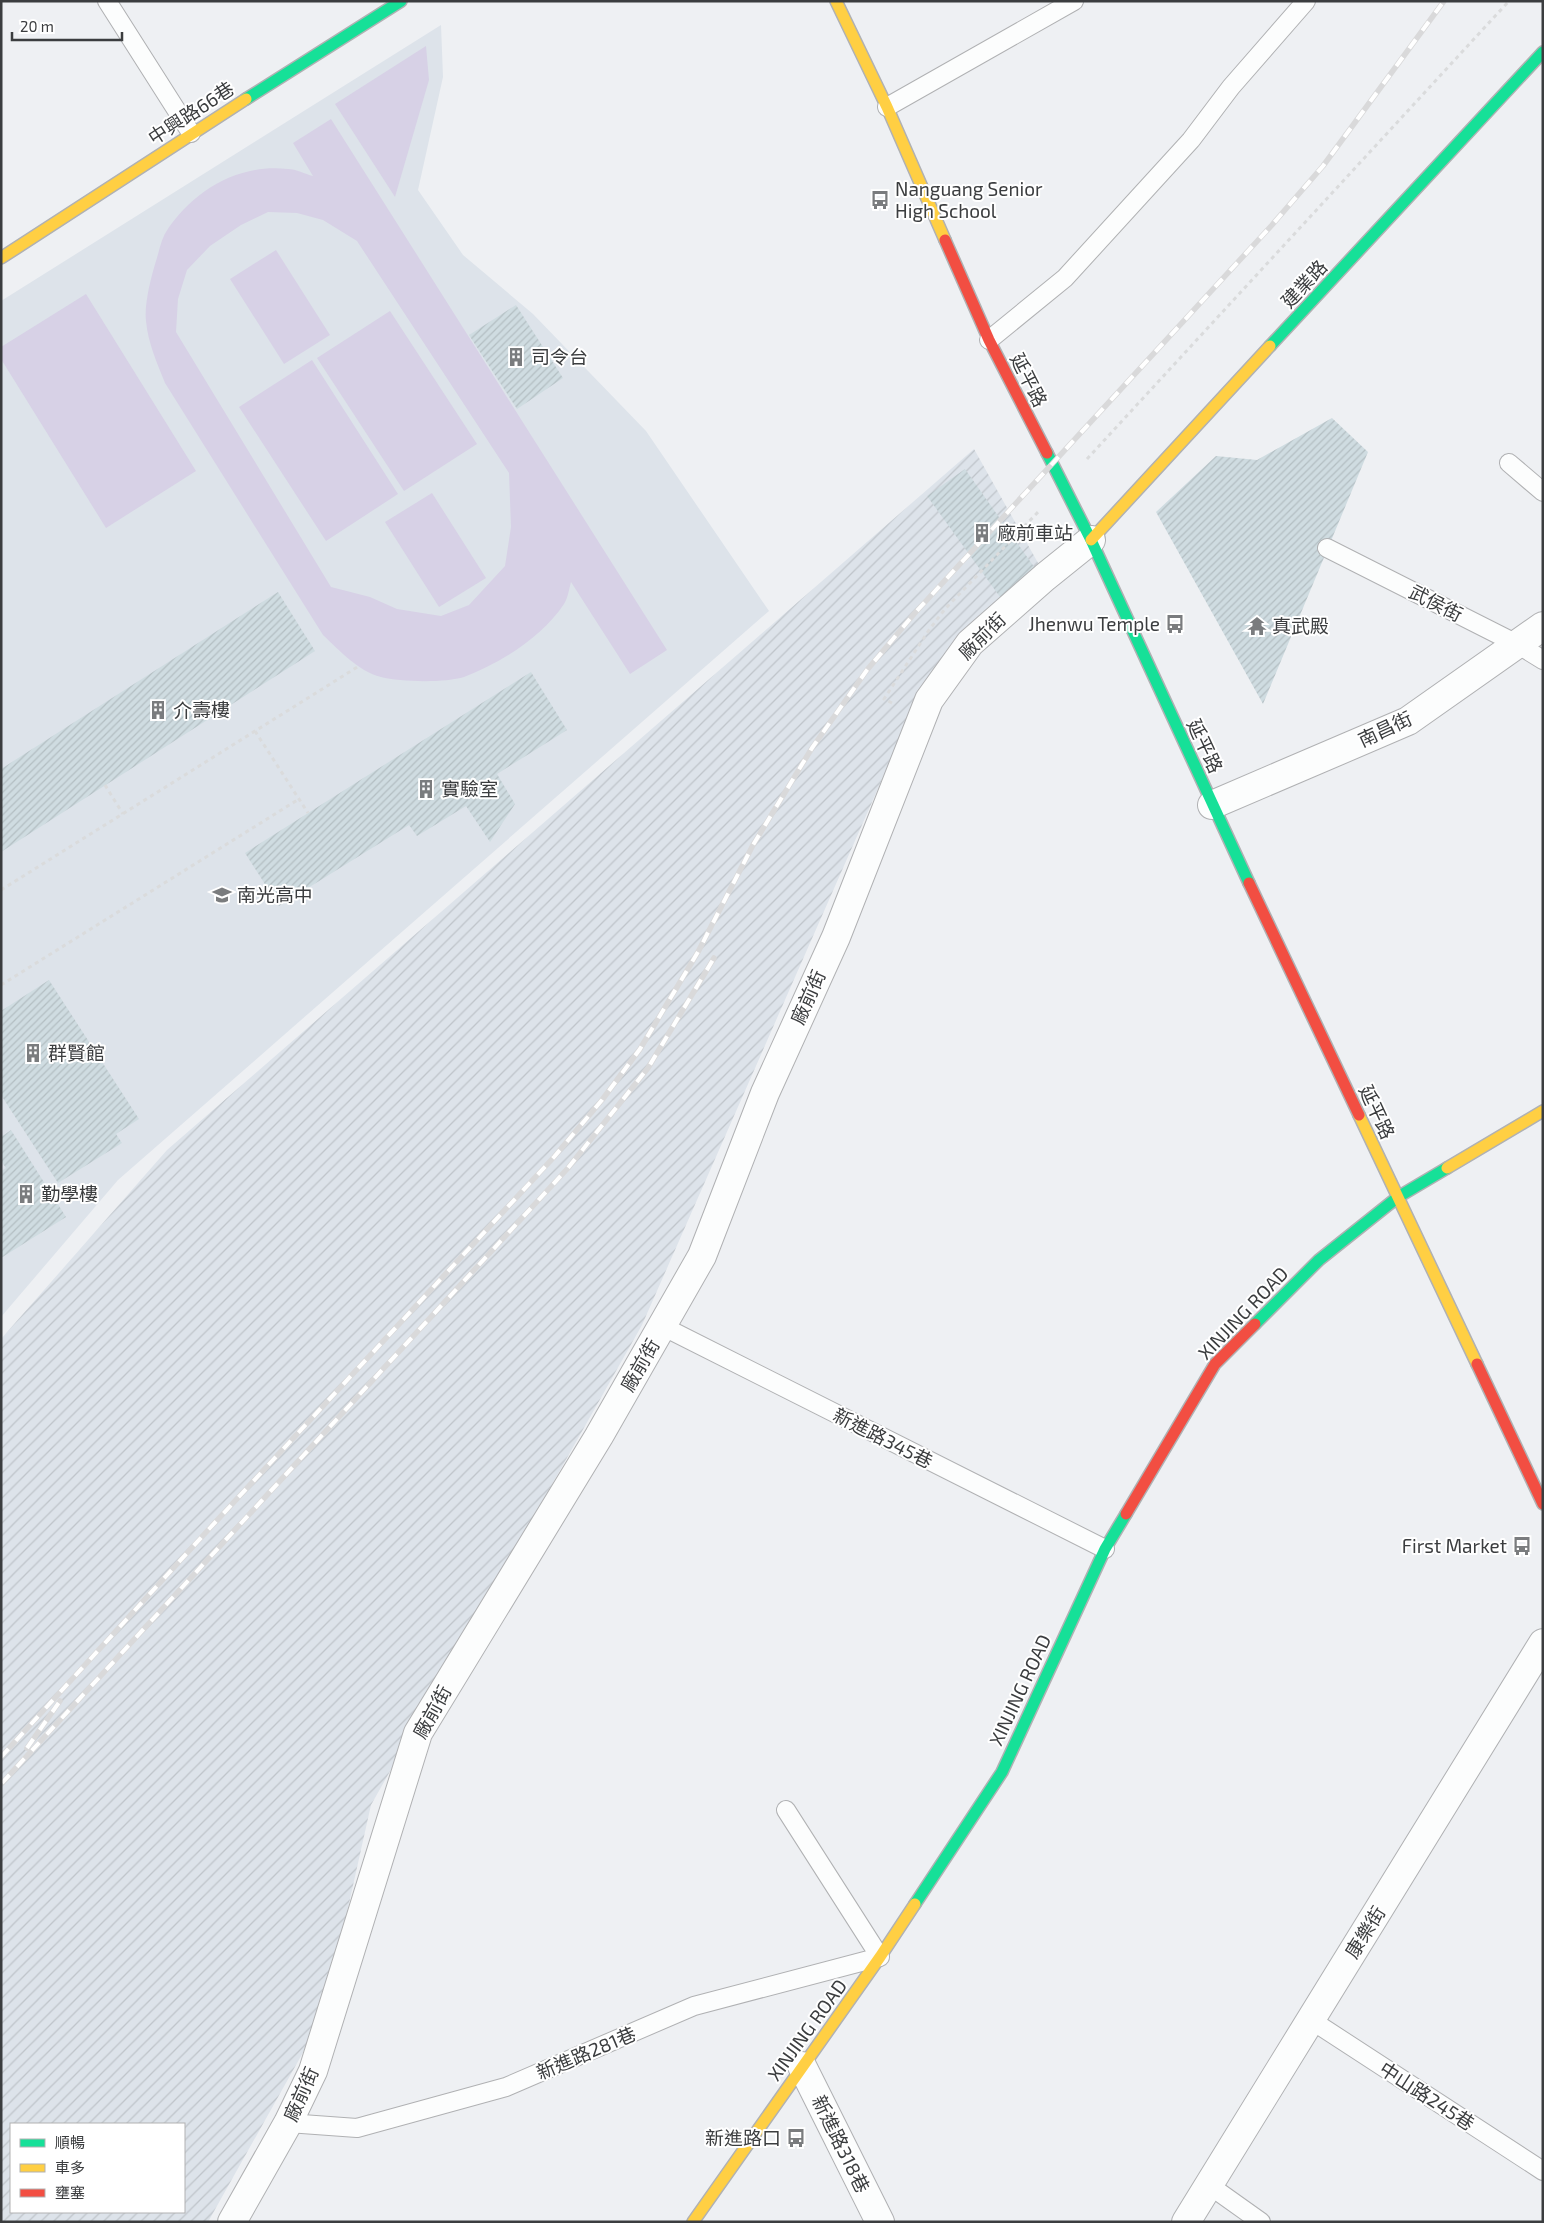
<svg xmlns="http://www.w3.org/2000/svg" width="1544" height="2223" viewBox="0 0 1544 2223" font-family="'Exo 2','Noto Sans TC',sans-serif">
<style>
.built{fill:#dde3ea}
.industrial{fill:url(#industrial-furrows);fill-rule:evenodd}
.green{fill:#d7d1e6;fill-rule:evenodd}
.building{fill:url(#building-hatch)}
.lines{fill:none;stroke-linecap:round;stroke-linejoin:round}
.lane-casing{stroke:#b0b1b3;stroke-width:20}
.street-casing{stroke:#b0b1b3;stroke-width:30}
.fast-casing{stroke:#b0b1b3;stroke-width:14}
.slow-casing{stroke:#b0b1b3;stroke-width:14}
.jam-casing{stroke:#b0b1b3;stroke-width:14}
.path{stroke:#dadbdc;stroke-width:3;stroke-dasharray:4 4;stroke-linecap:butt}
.lane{stroke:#fcfdfd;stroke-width:18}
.street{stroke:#fcfdfd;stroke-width:28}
.fast{stroke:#16e098;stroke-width:11}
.slow{stroke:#ffcf43;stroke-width:11}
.jam{stroke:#f24e42;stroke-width:11}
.rail-casing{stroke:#d9d9da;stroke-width:5.5}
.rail{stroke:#fff;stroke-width:4;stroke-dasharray:11;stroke-linecap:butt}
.labels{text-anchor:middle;stroke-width:4;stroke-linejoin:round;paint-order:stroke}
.street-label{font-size:19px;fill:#3b3d3f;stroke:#fff}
.poi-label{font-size:19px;fill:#3b3d3f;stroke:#fff;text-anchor:start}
</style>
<defs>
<pattern id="industrial-furrows" width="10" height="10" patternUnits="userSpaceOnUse" patternTransform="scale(1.25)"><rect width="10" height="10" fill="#dde3ea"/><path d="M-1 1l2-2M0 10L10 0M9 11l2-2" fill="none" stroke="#bfc4ca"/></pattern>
<pattern id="building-hatch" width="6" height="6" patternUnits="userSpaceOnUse" patternTransform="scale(1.25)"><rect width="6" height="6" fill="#cfdce1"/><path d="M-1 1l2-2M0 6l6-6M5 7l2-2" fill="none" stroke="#b3bec2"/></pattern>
</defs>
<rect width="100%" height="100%" fill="#eef0f3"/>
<!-- built -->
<path class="built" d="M 441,25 L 443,77 L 418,190 L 463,255 L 533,314 L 646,431 L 769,611 L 118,1180 L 1,1317 L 1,301 Z"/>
<!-- industrial -->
<path class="industrial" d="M 974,449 L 1042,570 L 909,718 L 642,1325 L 371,1805 L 324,2015 L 208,2222 L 1,2222 L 1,1339 L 167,1150 ZM 11,2124 L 184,2124 L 184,2212 L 11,2212 Z"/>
<!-- green -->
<g class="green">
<path d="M 426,46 L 429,80 L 395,197 L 335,104 Z"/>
<path d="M 331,119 L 667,650 L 630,674 L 571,582 C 569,589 568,598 564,604 C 542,637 501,663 464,677 C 445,683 400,682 381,677 C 358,671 340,651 323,635 L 165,383 C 157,363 148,343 146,321 C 144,305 151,277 156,261 C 159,252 161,240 166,232 C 192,191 239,163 288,169 C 296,169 305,174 313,176 L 293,143 ZM 268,212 L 297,213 L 323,220 L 357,241 L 509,473 L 511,527 L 505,566 L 469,605 L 441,616 L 397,609 L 370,597 L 331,587 L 176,332 L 178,299 L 187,270 L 210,246 L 241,225 Z"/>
<path d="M 276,250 L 330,335 L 284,364 L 230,279 Z"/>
<path d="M 86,294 L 196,471 L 106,528 L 1,359 L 1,347 Z"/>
<path d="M 390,311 L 477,444 L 404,491 L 317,358 Z"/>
<path d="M 312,360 L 398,494 L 326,541 L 239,407 Z"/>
<path d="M 432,493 L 486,578 L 439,607 L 385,522 Z"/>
</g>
<!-- building -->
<g class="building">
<path d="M 516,305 L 563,378 L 517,409 L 469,335 Z"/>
<path d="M 1332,418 L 1368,452 L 1263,704 L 1156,512 L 1216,456 L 1257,460 Z"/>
<path d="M 965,469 L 1037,571 L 1000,597 L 927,496 Z"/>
<path d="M 278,592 L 315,651 L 1,852 L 1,769 Z"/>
<path d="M 531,672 L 567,730 L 497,774 L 515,804 L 490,842 L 466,806 L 417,836 L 409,825 L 279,906 L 245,853 Z"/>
<path d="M 49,980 L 139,1119 L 116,1134 L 122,1143 L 58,1183 L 1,1095 L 1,1011 Z"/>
<path d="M 11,1130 L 66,1217 L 1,1258 L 1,1171 L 6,1168 L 1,1161 L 1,1137 Z"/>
</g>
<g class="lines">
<!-- lane casing -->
<g class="lane-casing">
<g id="lane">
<path d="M 107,1 L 191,133"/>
<path d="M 887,107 L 1074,1"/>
<path d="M 989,340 L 1065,278 L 1191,140 L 1231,87 L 1306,1"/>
<path d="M 1509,463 L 1543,492"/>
<path d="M 1327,548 L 1517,644 L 1543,660"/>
<path d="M 662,1326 L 1105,1549"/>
<path d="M 1311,2020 L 1543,2171"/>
<path d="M 288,2123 L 357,2128 L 506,2087 L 694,2006 L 880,1957 L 786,1810"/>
<path d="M 1209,2185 L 1261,2222"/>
</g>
</g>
<!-- street casing -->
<g class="street-casing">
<g id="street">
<path d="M 1212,805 L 1408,721 L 1543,626"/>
<path d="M 802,2066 L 880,2222"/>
<path d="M 232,2222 L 288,2123 L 313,2071 L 418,1733 L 599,1436 L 702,1256 L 765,1093 L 836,937 L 929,700 L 970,643 L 1045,577 L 1091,540"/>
<path d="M 1186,2222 L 1543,1643"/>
</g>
</g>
<!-- fast casing -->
<g class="fast-casing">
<g id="fast">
<path d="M 246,99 L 401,1"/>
<path d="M 1270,346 L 1543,52"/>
<path d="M 1047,453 L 1091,540 L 1249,883"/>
<path d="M 1255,1324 L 1319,1260 L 1398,1197 L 1447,1168"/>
<path d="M 915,1904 L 1002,1772 L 1105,1549 L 1126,1514"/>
</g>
</g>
<!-- slow casing -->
<g class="slow-casing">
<g id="slow">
<path d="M 836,1 L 887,107 L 945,240"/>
<path d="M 1,258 L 246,99"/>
<path d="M 1091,540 L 1270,346"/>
<path d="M 1359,1115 L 1477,1364"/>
<path d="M 1447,1168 L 1543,1111"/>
<path d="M 693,2222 L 880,1957 L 915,1904"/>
</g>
</g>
<!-- jam casing -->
<g class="jam-casing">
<g id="jam">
<path d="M 945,240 L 989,340 L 1047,453"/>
<path d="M 1249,883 L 1359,1115"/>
<path d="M 1477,1364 L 1543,1504"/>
<path d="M 1126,1514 L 1215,1364 L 1255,1324"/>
</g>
</g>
<!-- path -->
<g class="path">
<path d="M 1087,459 L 1509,1"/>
<path d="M 892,703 L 884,699 L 929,630 L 945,609 L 1039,511"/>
<path d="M 255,731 L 308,813"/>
<path d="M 105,785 L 123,814"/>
<path d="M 1,890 L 359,666"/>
<path d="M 1,985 L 299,799"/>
</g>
<!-- lane -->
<use href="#lane" class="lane"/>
<!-- street -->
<use href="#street" class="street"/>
<!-- fast -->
<use href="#fast" class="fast"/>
<!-- slow -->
<use href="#slow" class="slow"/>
<!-- jam -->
<use href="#jam" class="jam"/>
<!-- rail casing -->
<g class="rail-casing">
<g id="rail">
<path d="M 27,1748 L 60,1701"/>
<path d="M 1,1757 L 209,1529 L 554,1157 L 602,1100 L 640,1049 L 698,952 L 753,845 L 812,748 L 867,670 L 914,614 L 1272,225 L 1323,166 L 1444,1"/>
<path d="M 2,1783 L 568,1168 L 648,1068 L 714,958"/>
</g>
</g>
<!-- rail -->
<use href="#rail" class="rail"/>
</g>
<!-- icons -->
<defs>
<g id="bus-bare" transform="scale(1.5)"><path d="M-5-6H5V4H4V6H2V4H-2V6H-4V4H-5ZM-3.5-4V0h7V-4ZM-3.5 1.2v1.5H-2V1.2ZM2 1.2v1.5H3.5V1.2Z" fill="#7a7c7e" stroke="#fff" stroke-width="2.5" paint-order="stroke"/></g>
<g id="building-bare" transform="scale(1.5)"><path d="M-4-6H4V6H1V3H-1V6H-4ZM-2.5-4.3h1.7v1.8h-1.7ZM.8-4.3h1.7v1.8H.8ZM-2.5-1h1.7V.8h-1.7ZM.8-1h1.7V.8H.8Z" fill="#7a7c7e" stroke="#fff" stroke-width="2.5" paint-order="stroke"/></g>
<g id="temple-bare" transform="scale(1.5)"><path d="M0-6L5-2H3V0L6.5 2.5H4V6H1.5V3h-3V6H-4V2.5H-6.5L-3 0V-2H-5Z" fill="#7a7c7e" stroke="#fff" stroke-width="2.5" paint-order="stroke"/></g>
<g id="school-bare" transform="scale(1.5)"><path d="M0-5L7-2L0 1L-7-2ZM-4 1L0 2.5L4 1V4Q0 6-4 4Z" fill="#7a7c7e" stroke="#fff" stroke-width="2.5" paint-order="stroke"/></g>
</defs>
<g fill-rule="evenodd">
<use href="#bus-bare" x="880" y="200"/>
<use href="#building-bare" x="516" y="357"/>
<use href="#building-bare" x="982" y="533"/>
<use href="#bus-bare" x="1175" y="624"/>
<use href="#temple-bare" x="1257" y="626"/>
<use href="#building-bare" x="158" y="710"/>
<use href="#building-bare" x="426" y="789"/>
<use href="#school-bare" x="222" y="895"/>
<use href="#building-bare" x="33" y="1053"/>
<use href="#building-bare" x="26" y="1194"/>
<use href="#bus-bare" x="1522" y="1546"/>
<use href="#bus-bare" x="796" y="2138"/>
</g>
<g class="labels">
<!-- street labels -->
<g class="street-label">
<text transform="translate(191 113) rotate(-33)" y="7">中興路66巷</text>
<text transform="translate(1304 284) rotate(-47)" y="7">建業路</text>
<text transform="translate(1029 380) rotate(63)" y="7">延平路</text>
<text transform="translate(1436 603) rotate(27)" y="7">武侯街</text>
<text transform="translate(982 636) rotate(-45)" y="7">廠前街</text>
<text transform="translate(1385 729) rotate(-25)" y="7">南昌街</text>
<text transform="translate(1205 746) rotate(65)" y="7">延平路</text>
<text transform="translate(808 997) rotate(-66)" y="7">廠前街</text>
<text transform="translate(1377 1112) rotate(65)" y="7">延平路</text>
<text transform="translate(1243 1313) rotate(-46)" y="7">XINJING ROAD</text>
<text transform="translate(640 1365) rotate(-60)" y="7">廠前街</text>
<text transform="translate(883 1438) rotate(27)" y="7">新進路345巷</text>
<text transform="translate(1020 1690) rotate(-65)" y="7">XINJING ROAD</text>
<text transform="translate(432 1712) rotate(-61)" y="7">廠前街</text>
<text transform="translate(1365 1932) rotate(-58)" y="7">康樂街</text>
<text transform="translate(807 2030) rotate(-54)" y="7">XINJING ROAD</text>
<text transform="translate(586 2053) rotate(-23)" y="7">新進路281巷</text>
<text transform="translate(301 2094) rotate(-66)" y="7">廠前街</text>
<text transform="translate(1427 2096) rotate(33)" y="7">中山路245巷</text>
<text transform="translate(841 2144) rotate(64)" y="7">新進路318巷</text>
</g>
<!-- poi labels -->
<g class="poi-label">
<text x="895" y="196">Nanguang Senior<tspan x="895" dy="22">High School</tspan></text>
<text x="531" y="364">司令台</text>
<text x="997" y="540">廠前車站</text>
<text x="1160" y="631" text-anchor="end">Jhenwu Temple</text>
<text x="1272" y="633">真武殿</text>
<text x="173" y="717">介壽樓</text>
<text x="441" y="796">實驗室</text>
<text x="237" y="902">南光高中</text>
<text x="48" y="1060">群賢館</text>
<text x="41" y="1201">勤學樓</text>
<text x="1507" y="1553" text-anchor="end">First Market</text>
<text x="781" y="2145" text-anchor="end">新進路口</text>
</g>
</g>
<!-- border -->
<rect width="1544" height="2223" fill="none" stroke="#3b3d3f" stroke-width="5"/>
<!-- legend -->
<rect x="10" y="2123" width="175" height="90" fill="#ffffff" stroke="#b1b1b2"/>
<rect x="20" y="2139" width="25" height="8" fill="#16e098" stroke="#b1b1b2"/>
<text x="55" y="2148" font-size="15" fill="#3b3d3f">順暢</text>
<rect x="20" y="2164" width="25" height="8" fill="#ffcf43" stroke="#b1b1b2"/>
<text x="55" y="2173" font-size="15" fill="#3b3d3f">車多</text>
<rect x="20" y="2189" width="25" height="8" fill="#f24e42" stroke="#b1b1b2"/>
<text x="55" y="2198" font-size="15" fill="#3b3d3f">壅塞</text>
<!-- scale -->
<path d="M12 32v8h110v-8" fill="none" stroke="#3b3d3f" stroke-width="2.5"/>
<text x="20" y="32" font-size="15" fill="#3b3d3f" stroke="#ffffff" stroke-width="4" paint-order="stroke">20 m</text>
</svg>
